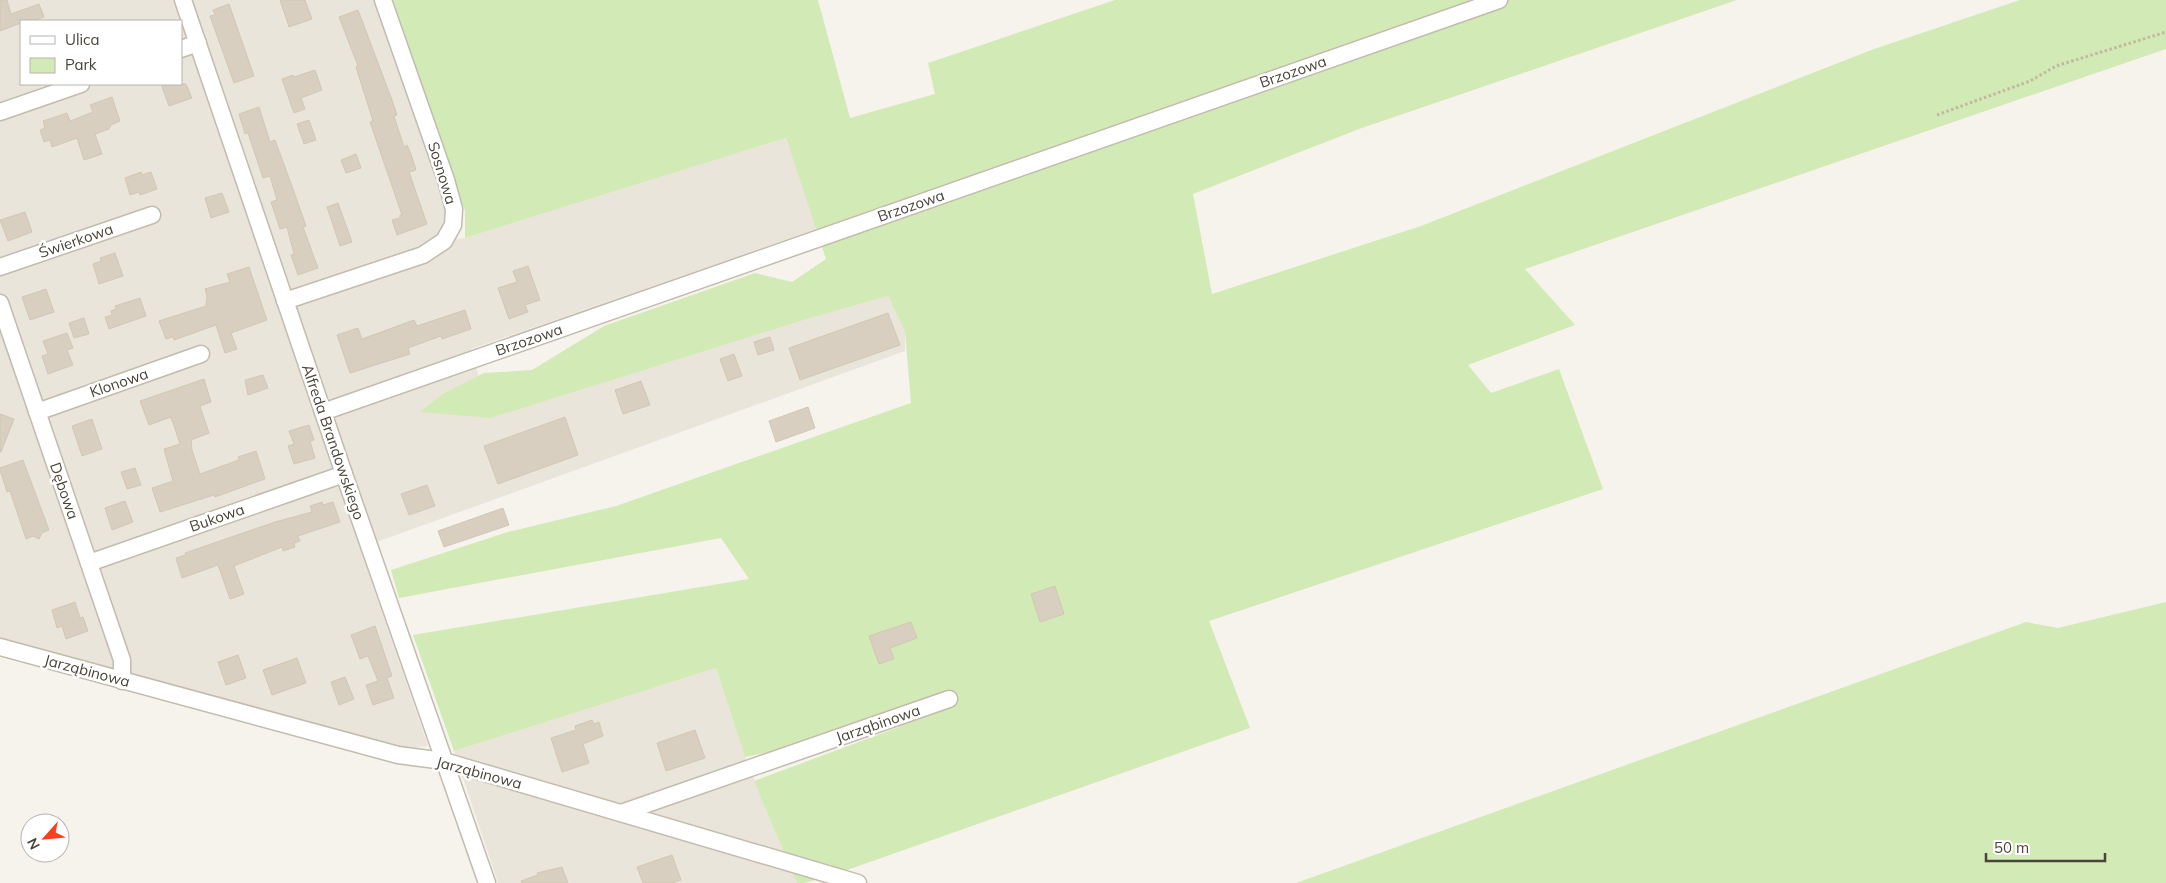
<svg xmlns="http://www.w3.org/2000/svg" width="2166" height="883" viewBox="0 0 2166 883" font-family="Mulish,sans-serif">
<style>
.residential{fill:#eae5da;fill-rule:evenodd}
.green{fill:#d2eab5}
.building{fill:#d8cfc1;stroke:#d3c7b4}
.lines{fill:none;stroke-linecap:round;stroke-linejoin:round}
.minor-casing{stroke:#c2bbae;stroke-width:19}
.path{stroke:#c4b79f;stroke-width:3;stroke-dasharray:2.5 2.5;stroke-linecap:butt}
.minor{stroke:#fff;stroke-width:16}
.labels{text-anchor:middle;stroke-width:5;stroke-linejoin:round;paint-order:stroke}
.street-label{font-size:15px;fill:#4b4439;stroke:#fff}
</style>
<rect width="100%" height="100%" fill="#f6f3ec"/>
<!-- residential -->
<g class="residential">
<path d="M 0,0 L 375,0 L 445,204 L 452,240 L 465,238 L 786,138 L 817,229 L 471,349 L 491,418 L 804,320 L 888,296 L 905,332 L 905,351 L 360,548 L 428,746 L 403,750 L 0,640 ZM 21,21 L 181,21 L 181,84 L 21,84 Z"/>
<path d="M 716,668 L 745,757 L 797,883 L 498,883 L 454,751 Z"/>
</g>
<!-- green -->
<g class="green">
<path d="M 393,0 L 818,0 L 850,118 L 935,94 L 928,63 L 1115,0 L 1737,0 L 1359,129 L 1193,194 L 1212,294 L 1421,226 L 1874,49 L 2020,0 L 2166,0 L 2166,49 L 1525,269 L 1575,325 L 1468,365 L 1491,393 L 1559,369 L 1603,489 L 1209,621 L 1250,728 L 850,869 L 805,883 L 797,883 L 754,781 L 902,726 L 745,757 L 716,668 L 454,751 L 413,635 L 749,579 L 721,538 L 399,598 L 391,570 L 508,532 L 616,506 L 911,403 L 905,332 L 888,296 L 804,320 L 491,418 L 420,412 L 441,395 L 484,373 L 532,370 L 604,326 L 755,273 L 792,282 L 826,259 L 786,138 L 465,238 L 465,211 Z"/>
<path d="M 2166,602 L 2166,883 L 1296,883 L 2026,622 L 2058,628 Z"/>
</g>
<!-- building -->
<g class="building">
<path d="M 0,0 L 7,0 L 11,14 L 39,4 L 44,17 L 32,21 L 21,21 L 21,23 L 0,31 Z"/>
<path d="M 280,0 L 305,0 L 312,19 L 289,27 Z"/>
<path d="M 229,4 L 254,76 L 234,83 L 210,16 L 215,15 L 213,10 Z"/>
<path d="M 358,10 L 392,100 L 397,115 L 394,116 L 404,147 L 407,145 L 411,154 L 416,170 L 409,172 L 427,224 L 397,235 L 392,220 L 400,218 L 400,215 L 402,215 L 370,122 L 373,121 L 356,67 L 358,66 L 339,17 Z"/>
<path d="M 315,70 L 322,90 L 301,98 L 305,109 L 294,113 L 282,79 L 293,75 L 294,77 Z"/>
<path d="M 161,84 L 186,84 L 192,98 L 169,106 Z"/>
<path d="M 112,97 L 120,121 L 111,125 L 109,129 L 95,134 L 102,154 L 84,160 L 77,138 L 52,147 L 50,140 L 44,142 L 40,130 L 45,128 L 43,121 L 67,113 L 70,121 L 93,112 L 90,105 Z"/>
<path d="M 259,107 L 270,142 L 275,140 L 293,189 L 306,226 L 303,227 L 318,268 L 298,275 L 291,255 L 294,254 L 287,227 L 280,229 L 271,202 L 277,200 L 270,176 L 263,178 L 248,133 L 245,134 L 239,114 Z"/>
<path d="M 309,120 L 316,140 L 304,144 L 297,124 Z"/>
<path d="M 356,154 L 361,168 L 346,173 L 341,160 Z"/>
<path d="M 141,172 L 142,175 L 151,172 L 157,189 L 140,195 L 139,192 L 130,195 L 125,178 Z"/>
<path d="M 222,193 L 229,212 L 211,218 L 205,198 Z"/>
<path d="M 338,203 L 352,242 L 340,246 L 327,207 Z"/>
<path d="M 25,212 L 32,232 L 8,241 L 0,220 Z"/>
<path d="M 115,253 L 123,276 L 99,284 L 93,264 L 101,261 L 100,258 Z"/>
<path d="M 528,266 L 540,300 L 525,305 L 528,312 L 509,319 L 498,288 L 517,282 L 513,271 Z"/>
<path d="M 249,267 L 267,320 L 231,333 L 237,349 L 225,353 L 216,325 L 174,340 L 173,337 L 166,339 L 159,321 L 206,306 L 207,296 L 205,289 L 230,282 L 227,274 Z"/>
<path d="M 46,289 L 54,312 L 30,320 L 22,297 Z"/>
<path d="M 140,298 L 146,316 L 109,329 L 105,317 L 112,315 L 111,311 L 116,309 L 115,306 Z"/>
<path d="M 465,310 L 471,329 L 442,339 L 441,336 L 408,348 L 410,354 L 350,373 L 337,335 L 358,328 L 362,339 L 414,320 L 417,326 Z"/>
<path d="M 888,313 L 900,345 L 800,380 L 789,348 Z"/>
<path d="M 84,318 L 89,334 L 74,338 L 69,323 Z"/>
<path d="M 67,333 L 73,348 L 67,350 L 73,365 L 48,374 L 42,356 L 48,354 L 43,341 Z"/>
<path d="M 770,337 L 774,350 L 758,355 L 754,342 Z"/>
<path d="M 734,354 L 742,376 L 728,381 L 720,359 Z"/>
<path d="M 263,375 L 268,388 L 248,395 L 245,380 Z"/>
<path d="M 204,379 L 211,402 L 200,406 L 209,433 L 191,440 L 192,450 L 200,474 L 239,460 L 238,457 L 256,451 L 265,479 L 215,497 L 214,495 L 160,512 L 152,488 L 173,481 L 164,449 L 180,444 L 171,417 L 149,425 L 140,401 Z"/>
<path d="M 641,381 L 650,405 L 623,414 L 615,390 Z"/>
<path d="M 808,407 L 815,428 L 776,442 L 769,421 Z"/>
<path d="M 0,414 L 14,419 L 1,452 L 0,452 Z"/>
<path d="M 565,417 L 578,455 L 498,484 L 484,446 Z"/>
<path d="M 92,419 L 102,449 L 82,456 L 72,426 Z"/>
<path d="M 309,425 L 314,440 L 310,441 L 315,458 L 294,464 L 288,446 L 294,444 L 289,431 Z"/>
<path d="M 23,460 L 49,530 L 42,533 L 39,539 L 33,536 L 26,539 L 10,491 L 7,492 L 0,470 L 0,468 Z"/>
<path d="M 135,468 L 141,485 L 127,489 L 121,472 Z"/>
<path d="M 427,485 L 435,506 L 409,515 L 401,494 Z"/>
<path d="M 125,501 L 133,522 L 112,530 L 105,508 Z"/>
<path d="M 322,502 L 323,505 L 333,502 L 340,522 L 298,536 L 300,541 L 294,543 L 295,547 L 283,551 L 282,547 L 234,566 L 244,594 L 230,599 L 218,565 L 182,578 L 176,558 L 186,555 L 185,553 L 275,522 L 312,512 L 310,506 Z"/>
<path d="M 503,508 L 509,525 L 444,547 L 438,531 Z"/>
<path d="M 1055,586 L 1064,614 L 1040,622 L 1031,594 Z"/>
<path d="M 75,602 L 80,618 L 83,617 L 88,631 L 66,639 L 62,626 L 57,628 L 52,610 Z"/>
<path d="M 911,622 L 917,638 L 890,648 L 894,659 L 879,664 L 869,636 Z"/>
<path d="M 375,626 L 392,676 L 387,678 L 394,698 L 373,705 L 366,685 L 378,681 L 368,656 L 360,659 L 351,635 Z"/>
<path d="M 238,655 L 246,678 L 226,685 L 218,662 Z"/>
<path d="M 297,658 L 306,683 L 272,695 L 263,670 Z"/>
<path d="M 345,677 L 354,699 L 339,705 L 331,682 Z"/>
<path d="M 592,720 L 594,724 L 599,722 L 603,736 L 583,744 L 589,763 L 562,772 L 551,738 L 576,730 L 575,726 Z"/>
<path d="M 695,730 L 705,758 L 666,771 L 657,743 Z"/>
<path d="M 672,855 L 681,880 L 673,883 L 643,883 L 637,867 Z"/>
<path d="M 562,867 L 568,883 L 522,883 L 521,881 L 538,875 L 537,873 Z"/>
</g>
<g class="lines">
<!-- minor casing -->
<g class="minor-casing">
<g id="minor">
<path d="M 183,0 L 344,474 L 487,883"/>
<path d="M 181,49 L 198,43"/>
<path d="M 0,112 L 81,84"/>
<path d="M 0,267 L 152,215"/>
<path d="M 285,301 L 423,255 L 444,241 L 453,225 L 454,209 L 446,180 L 383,0"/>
<path d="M 0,303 L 122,660 L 122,681"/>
<path d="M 37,412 L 201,354"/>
<path d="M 323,412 L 1499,0"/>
<path d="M 89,563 L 344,474"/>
<path d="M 0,647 L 398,755 L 444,761 L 858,883"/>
<path d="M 621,813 L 949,699"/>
</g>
</g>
<!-- path -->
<path class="path" d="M 1937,115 L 2030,81 L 2056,66 L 2166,32"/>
<!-- minor -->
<use href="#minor" class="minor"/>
</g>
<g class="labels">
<!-- street labels -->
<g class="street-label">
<text transform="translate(1293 72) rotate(-19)" y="5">Brzozowa</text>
<text transform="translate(442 173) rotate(73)" y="5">Sosnowa</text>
<text transform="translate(911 206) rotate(-19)" y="5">Brzozowa</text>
<text transform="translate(76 241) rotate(-19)" y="5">Świerkowa</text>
<text transform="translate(529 340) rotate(-19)" y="5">Brzozowa</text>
<text transform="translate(119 383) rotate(-19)" y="5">Klonowa</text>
<text transform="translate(333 442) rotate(71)" y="5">Alfreda Brandowskiego</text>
<text transform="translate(64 491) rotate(71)" y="5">Dębowa</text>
<text transform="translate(217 518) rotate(-19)" y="5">Bukowa</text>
<text transform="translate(87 671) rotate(15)" y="5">Jarząbinowa</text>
<text transform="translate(878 724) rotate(-19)" y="5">Jarząbinowa</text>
<text transform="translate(479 773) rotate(15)" y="5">Jarząbinowa</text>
</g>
</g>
<!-- legend -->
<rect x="20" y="20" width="162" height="65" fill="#ffffff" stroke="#b7b4b0"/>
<rect x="30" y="36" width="25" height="8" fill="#ffffff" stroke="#b7b4b0"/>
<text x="65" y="45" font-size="15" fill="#4b4439">Ulica</text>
<rect x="30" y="58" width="25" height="15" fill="#d2eab5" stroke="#b7b4b0"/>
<text x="65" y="70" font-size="15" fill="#4b4439">Park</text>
<!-- north arrow -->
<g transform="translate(45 838) rotate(243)"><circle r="24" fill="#ffffff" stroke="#b7b4b0"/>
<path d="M0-4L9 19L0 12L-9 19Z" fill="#fc3f1d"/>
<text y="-8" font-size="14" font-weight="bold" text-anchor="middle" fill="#4b4439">N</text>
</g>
<!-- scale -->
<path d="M1986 853v8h119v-8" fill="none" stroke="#4b4439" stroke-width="2.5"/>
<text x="1994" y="853" font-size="15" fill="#4b4439" stroke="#ffffff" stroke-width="4" paint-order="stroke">50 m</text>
</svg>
